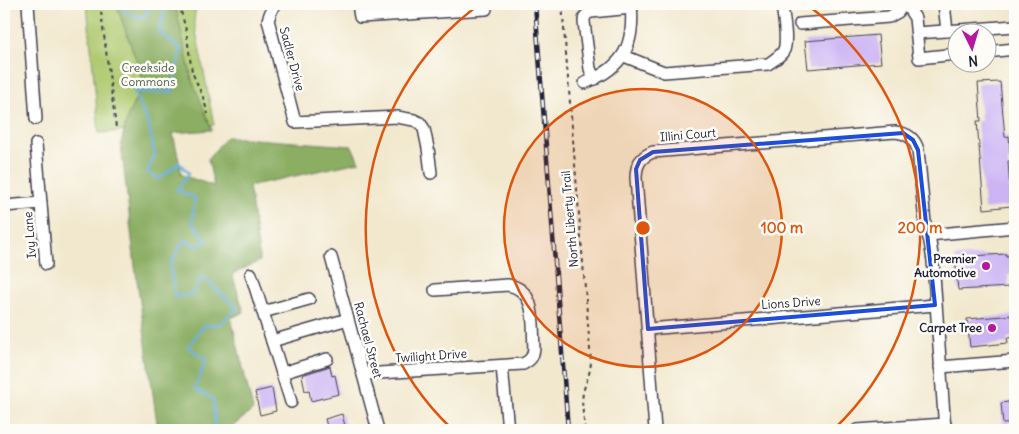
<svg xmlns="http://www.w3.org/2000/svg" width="1019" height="434" viewBox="0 0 1019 434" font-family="Delius,sans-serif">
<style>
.green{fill:#afca71;stroke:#687656}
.forest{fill:#8bae63;stroke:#56684f}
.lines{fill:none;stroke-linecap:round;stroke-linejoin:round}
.stream{stroke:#67aede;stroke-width:2.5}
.building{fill:#ccb3f4}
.minor-casing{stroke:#414051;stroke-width:14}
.path{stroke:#414051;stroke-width:2;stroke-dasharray:4 4;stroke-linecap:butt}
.minor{stroke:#fff;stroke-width:11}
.rail-casing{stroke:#22223b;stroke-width:4.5}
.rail{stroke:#fdfcf7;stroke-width:2.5;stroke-dasharray:8;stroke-linecap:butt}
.marked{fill:none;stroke:#1d4ed8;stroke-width:4;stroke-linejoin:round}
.ring{fill:none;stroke:#de560e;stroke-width:2.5}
.poi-dot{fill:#b5179e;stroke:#fdfcf7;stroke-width:2}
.labels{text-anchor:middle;stroke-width:5;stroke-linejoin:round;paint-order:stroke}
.street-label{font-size:12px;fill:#22223b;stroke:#fdfcf7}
.park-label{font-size:12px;fill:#535d4e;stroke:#fdfcf7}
.poi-label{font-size:12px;font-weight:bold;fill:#22223b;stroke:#fdfcf7;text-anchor:end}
.centre{fill:#de560e;stroke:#fdfcf7;stroke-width:2.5}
.ring-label{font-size:15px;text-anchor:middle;font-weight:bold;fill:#de560e;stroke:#fdfcf7;stroke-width:5;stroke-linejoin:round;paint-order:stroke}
</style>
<rect width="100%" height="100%" fill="#fdfcf7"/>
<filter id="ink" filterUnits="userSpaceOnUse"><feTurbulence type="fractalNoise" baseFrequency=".02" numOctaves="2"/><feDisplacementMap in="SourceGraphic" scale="10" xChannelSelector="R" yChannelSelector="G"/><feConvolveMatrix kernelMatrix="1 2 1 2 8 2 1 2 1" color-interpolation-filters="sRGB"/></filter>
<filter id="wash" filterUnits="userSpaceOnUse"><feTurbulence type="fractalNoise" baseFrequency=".0096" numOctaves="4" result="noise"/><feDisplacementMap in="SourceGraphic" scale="20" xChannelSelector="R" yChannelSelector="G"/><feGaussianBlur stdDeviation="1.12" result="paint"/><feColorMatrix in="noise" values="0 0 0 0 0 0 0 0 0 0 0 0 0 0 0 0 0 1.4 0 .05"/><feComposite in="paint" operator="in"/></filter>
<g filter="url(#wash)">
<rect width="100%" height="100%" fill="#f2e8ce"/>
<!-- green -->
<path class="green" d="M 87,4 L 196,4 L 194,21 L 214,125 L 99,133 Z"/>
<!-- forest -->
<path class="forest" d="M 116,4 L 175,4 L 192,80 L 212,130 L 173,133 L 182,175 L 214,186 L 208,159 L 226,137 L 352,146 L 359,162 L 249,186 L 260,261 L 232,274 L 244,312 L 231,318 L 253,410 L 228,430 L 158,430 L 135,266 L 121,144 L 128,115 L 144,82 Z"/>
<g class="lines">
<!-- stream -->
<g class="stream">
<path d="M 121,4 L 126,14 L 144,17 L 151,4"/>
<path d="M 160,4 L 166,6 L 159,32 L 181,49 L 172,92 L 134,92 L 149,126 L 155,155 L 147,172 L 159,179 L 179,163 L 189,173 L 177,190 L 195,198 L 192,222 L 207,241 L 197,246 L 184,240 L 170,265 L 175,297 L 193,294 L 202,276 L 237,308 L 220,324 L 203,326 L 188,347 L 206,360 L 195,389 L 213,399 L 215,429 L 217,430"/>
</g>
</g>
<g id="blocks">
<!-- building -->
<g class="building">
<path d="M 878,35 L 881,63 L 808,69 L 805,41 Z"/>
<path d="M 1000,82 L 1005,137 L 1009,136 L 1011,161 L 1008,161 L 1011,206 L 984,209 L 977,121 L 981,121 L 978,83 Z"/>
<path d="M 1006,254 L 1006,256 L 1015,255 L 1015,275 L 1008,275 L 1009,287 L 958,290 L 955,257 Z"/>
<path d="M 1015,315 L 1015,337 L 1007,338 L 1008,343 L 970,347 L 967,319 Z"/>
<path d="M 330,366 L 332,376 L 335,375 L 339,394 L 311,401 L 309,390 L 305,391 L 302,375 Z"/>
<path d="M 272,388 L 276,411 L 260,415 L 255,392 Z"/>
<path d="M 1015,401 L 1015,423 L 1003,424 L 1001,403 Z"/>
<path d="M 342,414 L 346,430 L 328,430 L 325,419 Z"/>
</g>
</g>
</g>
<g filter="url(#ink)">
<use href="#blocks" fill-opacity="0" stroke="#414051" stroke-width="1"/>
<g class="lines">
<!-- minor casing -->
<g class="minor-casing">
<g id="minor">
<path d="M 28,4 L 36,119"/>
<path d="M 276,4 L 272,9 L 268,20 L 295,122 L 397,117 L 414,120 L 420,123 L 424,129 L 428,148 L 431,173"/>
<path d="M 358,4 L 360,17 L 486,9 L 485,4"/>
<path d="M 906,4 L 915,18 L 919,58 L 956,54"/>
<path d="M 944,4 L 947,31"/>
<path d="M 800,24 L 889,17 L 898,12 L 903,4"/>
<path d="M 917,33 L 1015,26"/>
<path d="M 986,52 L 1015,49"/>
<path d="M 624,56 L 664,72 L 768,64 C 774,60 781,56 784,50 C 788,39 783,16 782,4"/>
<path d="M 595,79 L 590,69 L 584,22 C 584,17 585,14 591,12 L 632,8"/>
<path d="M 585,83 C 624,67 635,45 631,4"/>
<path d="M 36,144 L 46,264"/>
<path d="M 4,206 L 41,203"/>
<path d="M 928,235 L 1015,227"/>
<path d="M 331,257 L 378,430"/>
<path d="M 251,274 L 291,402"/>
<path d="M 263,312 L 309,299"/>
<path d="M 648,329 L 935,305"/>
<path d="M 272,341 L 348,319"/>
<path d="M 502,366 L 508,430"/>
<path d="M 940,367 L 1015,361"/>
<path d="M 282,373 L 327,359"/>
<path d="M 363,374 L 523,364 C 531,360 533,357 534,348 C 532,325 538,290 508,285 L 435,290"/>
<path d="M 655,430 L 636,178 C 636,165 640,157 653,152 L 895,132 C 907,133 915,139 918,150 L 925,223 L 930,242 L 933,261 L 945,430"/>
<path d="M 857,430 L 945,424"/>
</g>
</g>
<!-- path -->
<g class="path">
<path d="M 100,4 L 116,128"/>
<path d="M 179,4 L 186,30 L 192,72 L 203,97 L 208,114"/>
<path d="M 562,4 L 591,362 C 590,374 587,379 584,389 C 580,402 584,417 585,430"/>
<path d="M 4,392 L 7,430"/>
</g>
<!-- minor -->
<use href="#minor" class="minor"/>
<!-- rail casing -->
<g class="rail-casing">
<path id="rail" d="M 535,4 L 568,430"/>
</g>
<!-- rail -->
<use href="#rail" class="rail"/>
</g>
</g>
<!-- marked area -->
<path class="marked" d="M 903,133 L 913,140 L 918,150 L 935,305 L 648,329 L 636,169 L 640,160 L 653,152 Z"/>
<!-- distance rings -->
<circle cx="643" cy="228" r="139" fill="#de560e" fill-opacity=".12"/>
<g class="ring">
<circle cx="643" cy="228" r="139"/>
<path d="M452 429A277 277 0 0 1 480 4M806 4A277 277 0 0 1 834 429"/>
</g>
<!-- markers -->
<g class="poi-dot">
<circle cx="986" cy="266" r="5"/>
<circle cx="992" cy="328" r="5"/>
</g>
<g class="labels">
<!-- street labels -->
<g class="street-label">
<text transform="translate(292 59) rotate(75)" y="4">Sadler Drive</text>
<text transform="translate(688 135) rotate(-5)" y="4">Illini Court</text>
<text transform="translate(570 219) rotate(-95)" y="4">North Liberty Trail</text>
<text transform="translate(30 235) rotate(-95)" y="4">Ivy Lane</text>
<text transform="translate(791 303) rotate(-4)" y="4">Lions Drive</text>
<text transform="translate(368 340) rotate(75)" y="4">Rachael Street</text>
<text transform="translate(431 356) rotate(-4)" y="4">Twilight Drive</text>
</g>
<!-- park labels -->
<g class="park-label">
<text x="148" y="72">Creekside<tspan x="148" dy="14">Commons</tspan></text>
</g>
<!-- poi labels -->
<g class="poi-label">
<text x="976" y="263">Premier<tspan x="976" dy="14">Automotive</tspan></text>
<text x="982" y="332">Carpet Tree</text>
</g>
</g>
<circle cx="643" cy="228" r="8" class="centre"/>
<g class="ring-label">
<text x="782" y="233">100 m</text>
<text x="920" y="233">200 m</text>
</g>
<!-- margin -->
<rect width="1019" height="434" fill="none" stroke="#fdfcf7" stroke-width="20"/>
<!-- north arrow -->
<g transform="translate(972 48) rotate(175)"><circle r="24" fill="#fdfcf7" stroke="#a5a5ac"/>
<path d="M0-4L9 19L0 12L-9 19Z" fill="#b5179e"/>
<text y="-8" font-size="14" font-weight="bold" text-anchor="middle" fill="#22223b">N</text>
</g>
</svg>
